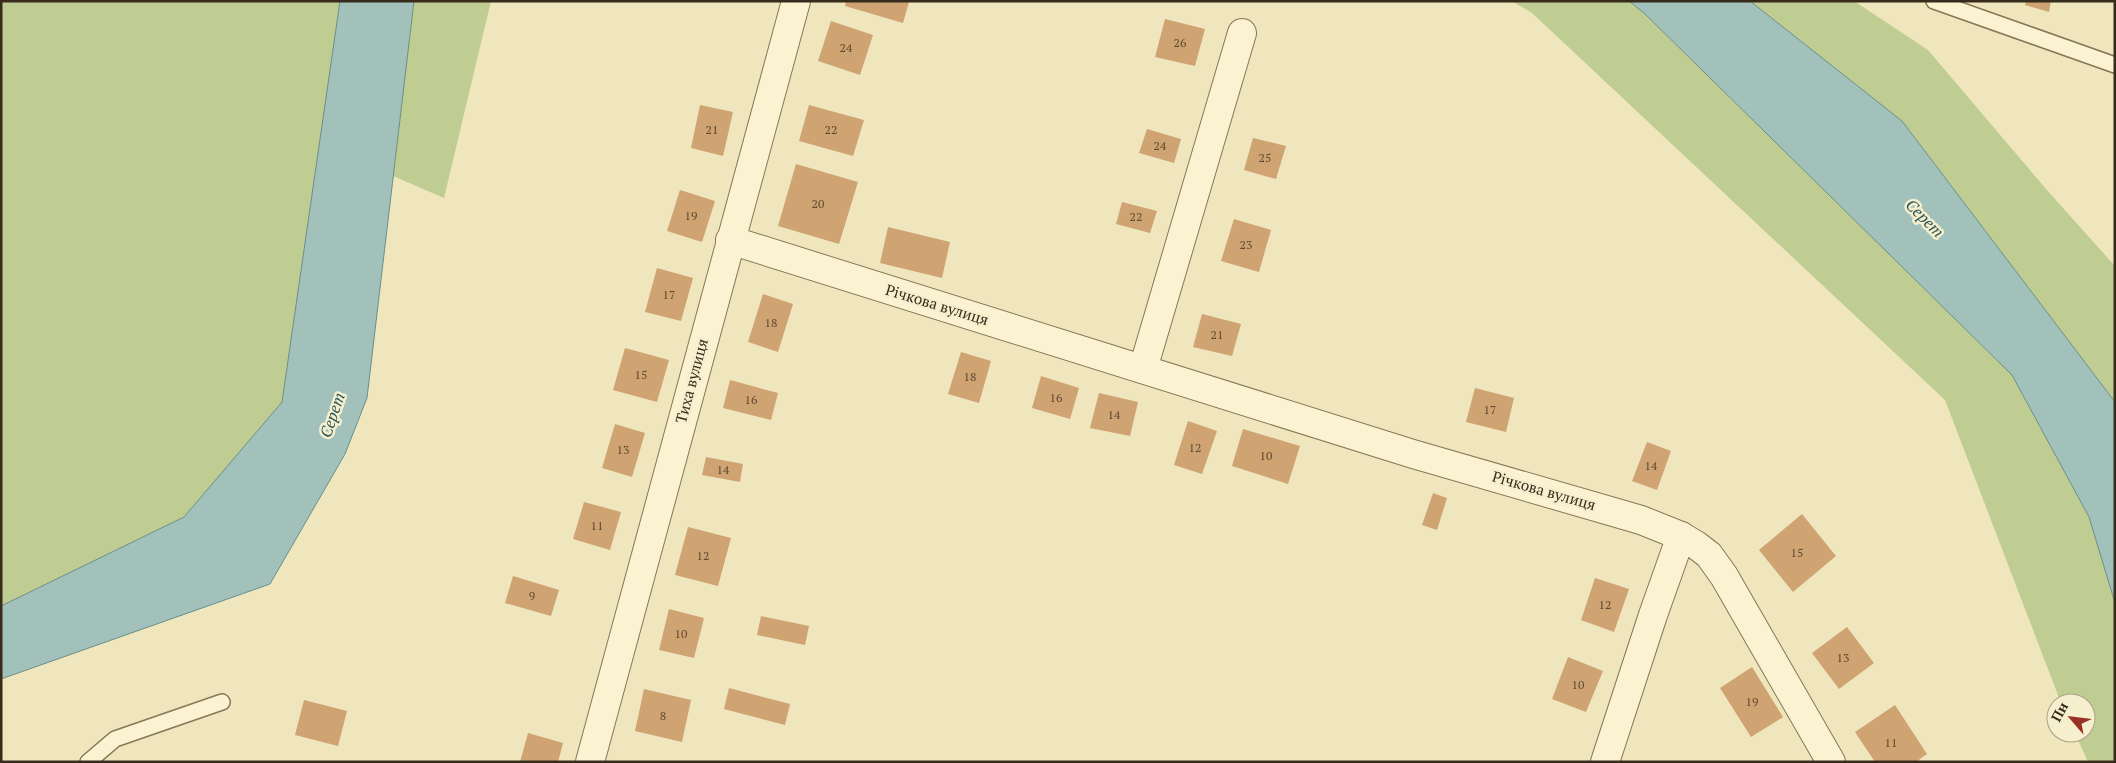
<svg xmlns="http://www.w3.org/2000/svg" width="2116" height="763" viewBox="0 0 2116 763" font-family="'PT Serif',serif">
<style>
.green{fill:#c0cd92}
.water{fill:#a2c1bb;stroke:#698f89}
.building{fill:#cfa372}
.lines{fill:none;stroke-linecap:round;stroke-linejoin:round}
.lane-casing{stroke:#887656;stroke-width:18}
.street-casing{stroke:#887656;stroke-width:30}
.lane{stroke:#faf2d1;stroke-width:15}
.street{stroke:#faf2d1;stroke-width:28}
.labels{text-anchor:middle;stroke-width:5;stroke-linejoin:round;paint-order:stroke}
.number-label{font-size:12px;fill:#5d4a32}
.street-label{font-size:15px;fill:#372c1c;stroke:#f6efce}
.water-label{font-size:16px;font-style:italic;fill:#2a5557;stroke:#f6efce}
</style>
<rect width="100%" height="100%" fill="#efe6be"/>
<!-- green -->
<g class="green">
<path d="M 1,1 L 340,1 L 282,402 L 184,517 L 1,606 Z"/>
<path d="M 414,1 L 491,1 L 444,198 L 393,176 Z"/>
<path d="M 1512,1 L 1629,1 L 1644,13 L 2012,375 L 2089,517 L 2115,603 L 2115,762 L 2088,762 L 2075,733 L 2086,733 L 2086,703 L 2061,703 L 1945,400 L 1532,13 Z"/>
<path d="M 1750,1 L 1854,1 L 1928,50 L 2046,189 L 2115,266 L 2115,402 L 1902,121 Z"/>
</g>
<!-- water -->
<g class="water">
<path d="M 340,1 L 414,1 L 367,398 L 345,454 L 270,584 L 1,679 L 1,606 L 184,517 L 282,402 Z"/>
<path d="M 1629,1 L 1750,1 L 1902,121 L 2115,402 L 2115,603 L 2089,517 L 2012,375 L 1644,13 Z"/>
</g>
<!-- building -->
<g class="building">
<path d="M 846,1 L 905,1 L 909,2 L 903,23 L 845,6 Z"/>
<path d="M 2026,1 L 2051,1 L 2049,12 L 2025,5 Z"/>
<path d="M 1165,19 L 1205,29 L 1195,66 L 1155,57 Z"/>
<path d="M 831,21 L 873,35 L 860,75 L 818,61 Z"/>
<path d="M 700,105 L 733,112 L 723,156 L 691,148 Z"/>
<path d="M 809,105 L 864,120 L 853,156 L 799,141 Z"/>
<path d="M 1147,129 L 1181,139 L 1174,163 L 1139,153 Z"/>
<path d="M 1253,138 L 1286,146 L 1276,179 L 1244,170 Z"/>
<path d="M 796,164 L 858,182 L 839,244 L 778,226 Z"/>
<path d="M 680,190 L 715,201 L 702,242 L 667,231 Z"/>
<path d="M 1122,202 L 1157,211 L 1150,233 L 1116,224 Z"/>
<path d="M 1234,219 L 1271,230 L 1259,272 L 1221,261 Z"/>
<path d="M 888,227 L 950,242 L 942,278 L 880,263 Z"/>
<path d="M 657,268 L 693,278 L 681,321 L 645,312 Z"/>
<path d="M 763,294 L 793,304 L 778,352 L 748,342 Z"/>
<path d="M 1202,314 L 1241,324 L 1232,356 L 1193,347 Z"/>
<path d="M 625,348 L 669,360 L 657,402 L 613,390 Z"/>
<path d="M 961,352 L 991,361 L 979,403 L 948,394 Z"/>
<path d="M 1041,376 L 1079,388 L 1070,419 L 1032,408 Z"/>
<path d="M 730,380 L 778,393 L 771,420 L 723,408 Z"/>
<path d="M 1475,388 L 1514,398 L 1506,432 L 1466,422 Z"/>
<path d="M 1099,393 L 1138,402 L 1130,436 L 1090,428 Z"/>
<path d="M 1188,421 L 1217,431 L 1202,474 L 1174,465 Z"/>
<path d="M 615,424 L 645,433 L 632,477 L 602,468 Z"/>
<path d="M 1243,429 L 1300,446 L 1288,484 L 1232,466 Z"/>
<path d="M 1647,442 L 1671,451 L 1657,490 L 1632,481 Z"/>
<path d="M 706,457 L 743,464 L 740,482 L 702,475 Z"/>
<path d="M 1433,493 L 1447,498 L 1437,530 L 1422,525 Z"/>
<path d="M 584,502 L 621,512 L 610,550 L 573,539 Z"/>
<path d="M 1802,514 L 1836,556 L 1793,592 L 1759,550 Z"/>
<path d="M 688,527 L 731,538 L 718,586 L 675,575 Z"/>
<path d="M 513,576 L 559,590 L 551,616 L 505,603 Z"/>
<path d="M 1595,578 L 1629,589 L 1614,632 L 1581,620 Z"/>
<path d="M 669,609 L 704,618 L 694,658 L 659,650 Z"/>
<path d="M 761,616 L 809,626 L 805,645 L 757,635 Z"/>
<path d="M 1847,627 L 1874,663 L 1839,689 L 1812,653 Z"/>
<path d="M 1568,657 L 1603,671 L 1586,712 L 1552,699 Z"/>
<path d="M 1752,667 L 1783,717 L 1751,737 L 1720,688 Z"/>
<path d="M 729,688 L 790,704 L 785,725 L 724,709 Z"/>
<path d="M 644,689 L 691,700 L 682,742 L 635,731 Z"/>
<path d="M 304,700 L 347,711 L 338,746 L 295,735 Z"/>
<path d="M 1895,705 L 1927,754 L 1916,762 L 1875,762 L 1855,732 Z"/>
<path d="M 528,733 L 563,743 L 558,762 L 520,762 Z"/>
</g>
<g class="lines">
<!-- lane casing -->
<g class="lane-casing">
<g id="lane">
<path d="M 1934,1 L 2115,65"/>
<path d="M 88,762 L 115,739 L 222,702"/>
</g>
</g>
<!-- street casing -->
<g class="street-casing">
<g id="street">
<path d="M 730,240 L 1413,454 L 1641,520 L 1681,536 L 1696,545 L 1709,555 L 1724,576 L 1831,762"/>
<path d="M 1143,369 L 1242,33"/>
<path d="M 590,762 L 796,1"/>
<path d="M 1605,762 L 1653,615 L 1681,536"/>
</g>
</g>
<!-- lane -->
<use href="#lane" class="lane"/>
<!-- street -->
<use href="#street" class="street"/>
</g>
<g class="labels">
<!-- number labels -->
<g class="number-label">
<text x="1180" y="47">26</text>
<text x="846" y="52">24</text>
<text x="712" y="134">21</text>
<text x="831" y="134">22</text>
<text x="1160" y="150">24</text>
<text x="1265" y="162">25</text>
<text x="818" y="208">20</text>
<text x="691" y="220">19</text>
<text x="1136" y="221">22</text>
<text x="1246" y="249">23</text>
<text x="669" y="299">17</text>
<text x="771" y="327">18</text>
<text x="1217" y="339">21</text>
<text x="641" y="379">15</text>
<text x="970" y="381">18</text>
<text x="1056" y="402">16</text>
<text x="751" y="404">16</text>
<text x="1490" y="414">17</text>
<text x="1114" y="419">14</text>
<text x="1195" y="452">12</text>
<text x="623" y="454">13</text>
<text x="1266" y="460">10</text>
<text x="1651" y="470">14</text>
<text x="723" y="474">14</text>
<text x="597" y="530">11</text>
<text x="1797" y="557">15</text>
<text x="703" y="560">12</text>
<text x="532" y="600">9</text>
<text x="1605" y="609">12</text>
<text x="681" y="638">10</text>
<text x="1843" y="662">13</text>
<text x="1578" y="689">10</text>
<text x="1752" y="706">19</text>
<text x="663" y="720">8</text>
<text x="1891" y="747">11</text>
</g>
<!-- street labels -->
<g class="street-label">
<text transform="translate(937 305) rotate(17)" y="5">Річкова вулиця</text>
<text transform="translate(692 381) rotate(-75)" y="5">Тиха вулиця</text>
<text transform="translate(1544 491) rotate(16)" y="5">Річкова вулиця</text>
</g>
<!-- water labels -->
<g class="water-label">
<text transform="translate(1925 218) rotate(45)" y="6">Серет</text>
<text transform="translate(332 415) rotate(-71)" y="6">Серет</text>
</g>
</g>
<!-- border -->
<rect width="2116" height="763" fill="none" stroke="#372c1c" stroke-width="5"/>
<!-- north arrow -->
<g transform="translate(2071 718) rotate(298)"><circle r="24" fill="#f6efce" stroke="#aaa187"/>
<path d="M0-4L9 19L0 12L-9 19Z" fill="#993024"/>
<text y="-8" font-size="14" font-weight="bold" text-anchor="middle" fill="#372c1c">Пн</text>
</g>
</svg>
